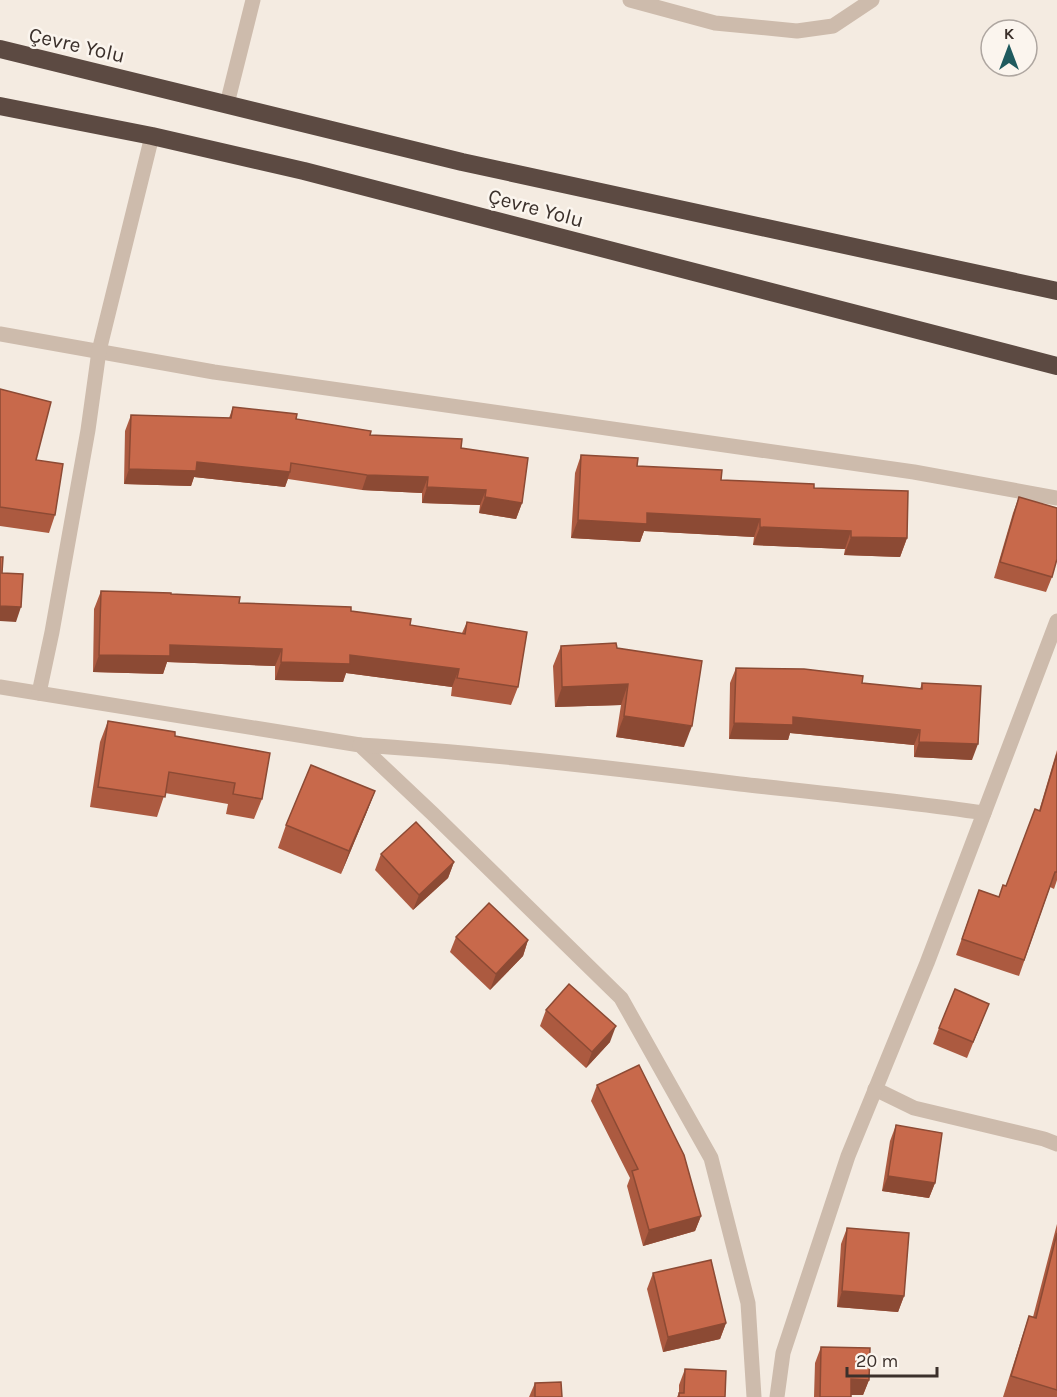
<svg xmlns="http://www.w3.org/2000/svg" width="1057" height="1397" viewBox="0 0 1057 1397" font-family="Karla,sans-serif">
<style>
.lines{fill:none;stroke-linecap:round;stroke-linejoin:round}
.minor{stroke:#cdbbac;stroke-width:15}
.highway{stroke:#5c4a42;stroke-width:18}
.wall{fill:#ac5a40}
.shaded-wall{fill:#8c4a34}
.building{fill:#c8694b;stroke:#8c4a34;stroke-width:1.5}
.labels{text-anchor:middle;stroke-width:5;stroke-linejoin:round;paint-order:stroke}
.street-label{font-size:21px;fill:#3b302b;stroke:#fbf5ee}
</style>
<rect width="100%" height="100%" fill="#f4ebe1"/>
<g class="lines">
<!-- minor -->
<g class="minor">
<path d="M 630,0 L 715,23 L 797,31 L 833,26 L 872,0"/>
<path d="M 227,104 L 253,0"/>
<path d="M 0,334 L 214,372 L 914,472 L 1057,498"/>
<path d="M 0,687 L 360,745 L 433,814 L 621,998 L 711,1158 L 748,1303 L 754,1397"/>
<path d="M 39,693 L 52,632 L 88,430 L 99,351 L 152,136"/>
<path d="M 360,745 C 487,753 614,768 740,784 C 821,793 903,801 984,813"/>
<path d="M 875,1089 L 914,1108 L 1044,1139 L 1057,1144"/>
<path d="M 777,1397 L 783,1353 L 848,1156 L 927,963 L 1057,621"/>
</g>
<!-- highway -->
<g class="highway">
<path d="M 0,49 L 462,162 L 1057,291"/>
<path d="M 0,106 L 152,136 L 304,171 L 1057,366"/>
</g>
</g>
<!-- wall -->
<g class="wall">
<path d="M 0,389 L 36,460 L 55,515 L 49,533 L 0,526 Z"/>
<path d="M 233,407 L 296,419 L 370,435 L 461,448 L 522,503 L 516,519 L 479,513 L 480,505 L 422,503 L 422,493 L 362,490 L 288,479 L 285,487 L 194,477 L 191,486 L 124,484 L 125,431 L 131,415 L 229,418 Z"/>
<path d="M 581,455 L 637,466 L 721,480 L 814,488 L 907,538 L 900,557 L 844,555 L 845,549 L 753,545 L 754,537 L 644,531 L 640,542 L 571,538 L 575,473 Z"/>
<path d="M 1019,497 L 1052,577 L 1046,592 L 994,578 L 1013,513 Z"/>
<path d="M 101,591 L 171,594 L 239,603 L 351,611 L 410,625 L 462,633 L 467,622 L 518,687 L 511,705 L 451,696 L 452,687 L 346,673 L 343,682 L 275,680 L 275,666 L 167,662 L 163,674 L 93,672 L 94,609 Z"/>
<path d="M 561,646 L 617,648 L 684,747 L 616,737 L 621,705 L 555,707 L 553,666 Z"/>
<path d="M 736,668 L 862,683 L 920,689 L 922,683 L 972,760 L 914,757 L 914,745 L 790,733 L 788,740 L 729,739 L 730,683 Z"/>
<path d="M 108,721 L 175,736 L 262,799 L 254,819 L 226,814 L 228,804 L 165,793 L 157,817 L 90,807 L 100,742 Z"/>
<path d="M 1057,750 L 1057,880 L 1054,889 L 1050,887 L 1019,976 L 956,955 L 979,890 L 999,897 L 1006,886 L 1039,811 Z"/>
<path d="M 375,791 L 366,814 L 341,874 L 278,848 L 286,825 Z"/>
<path d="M 381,854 L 454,862 L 448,878 L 413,910 L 375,870 Z"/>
<path d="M 456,937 L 528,940 L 523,956 L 490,990 L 450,952 Z"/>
<path d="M 546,1010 L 610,1042 L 586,1068 L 540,1026 Z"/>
<path d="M 983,1019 L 967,1058 L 933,1044 L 939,1028 Z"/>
<path d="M 597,1085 L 701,1216 L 695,1231 L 643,1246 L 627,1186 L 630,1178 L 591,1101 Z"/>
<path d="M 896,1125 L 935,1183 L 929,1198 L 882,1191 L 890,1141 Z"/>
<path d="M 1057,1224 L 1057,1397 L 1003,1397 L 1022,1337 L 1029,1316 L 1033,1317 Z"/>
<path d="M 847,1228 L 904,1296 L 898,1312 L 837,1307 L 841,1244 Z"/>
<path d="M 653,1273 L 726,1323 L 720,1339 L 663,1352 L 647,1289 Z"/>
<path d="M 821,1347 L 869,1380 L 863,1395 L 851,1395 L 851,1397 L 814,1397 L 815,1363 Z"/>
<path d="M 685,1369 L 725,1397 L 677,1397 L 679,1393 L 679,1385 Z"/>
<path d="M 535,1383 L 562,1397 L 529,1397 Z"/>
</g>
<!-- shaded-wall -->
<g class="shaded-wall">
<path d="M 197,462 L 290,472 L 285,487 L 194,477 L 191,486 L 124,484 L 129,469 Z"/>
<path d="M 367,475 L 428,477 L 422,493 L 362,490 Z"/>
<path d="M 427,487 L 486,490 L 480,505 L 422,503 Z"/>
<path d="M 485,497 L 522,503 L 516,519 L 479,513 Z"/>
<path d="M 647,513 L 760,519 L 754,537 L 644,531 L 640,542 L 571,538 L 578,520 Z"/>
<path d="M 760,527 L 851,531 L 845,549 L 753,545 Z"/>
<path d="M 851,537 L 907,538 L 900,557 L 844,555 Z"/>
<path d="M 0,606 L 21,607 L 16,622 L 0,621 Z"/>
<path d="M 170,645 L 282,649 L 275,666 L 167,662 L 163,674 L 93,672 L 99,655 Z"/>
<path d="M 350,655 L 459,669 L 452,687 L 346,673 L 343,682 L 275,680 L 281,662 Z"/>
<path d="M 628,684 L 621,705 L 555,707 L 562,687 Z"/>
<path d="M 624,716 L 692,726 L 684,747 L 616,737 Z"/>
<path d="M 793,717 L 920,730 L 914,745 L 790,733 L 788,740 L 729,739 L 734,723 Z"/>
<path d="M 919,742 L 978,744 L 972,760 L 914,757 Z"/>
<path d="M 375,791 L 366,814 L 341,874 L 349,851 Z"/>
<path d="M 454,862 L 448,878 L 413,910 L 419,895 Z"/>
<path d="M 528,940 L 523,956 L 490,990 L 496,974 Z"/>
<path d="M 616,1026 L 610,1042 L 586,1068 L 592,1052 Z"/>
<path d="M 888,1176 L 935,1183 L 929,1198 L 882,1191 Z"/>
<path d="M 701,1216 L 695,1231 L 643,1246 L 649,1230 Z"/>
<path d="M 842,1291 L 904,1296 L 898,1312 L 837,1307 Z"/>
<path d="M 726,1323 L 720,1339 L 663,1352 L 668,1337 Z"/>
<path d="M 851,1379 L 869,1380 L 863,1395 L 846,1395 Z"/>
</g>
<!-- building -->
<g class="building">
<path d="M 0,389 L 51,402 L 36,460 L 63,464 L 55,515 L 0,507 Z"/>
<path d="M 233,407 L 297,414 L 296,419 L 371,431 L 370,435 L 462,439 L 461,448 L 528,458 L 522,503 L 485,497 L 486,490 L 427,487 L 428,477 L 367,475 L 291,463 L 290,472 L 197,462 L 196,471 L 129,469 L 131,415 L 231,418 Z"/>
<path d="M 581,455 L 638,458 L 637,466 L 722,470 L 721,480 L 814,484 L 814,488 L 908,491 L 907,538 L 851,537 L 851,531 L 760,527 L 760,519 L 647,513 L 647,524 L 578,520 Z"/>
<path d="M 1019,497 L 1057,508 L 1057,559 L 1052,577 L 1000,562 Z"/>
<path d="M 0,557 L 3,557 L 2,573 L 23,574 L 21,607 L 0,606 Z"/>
<path d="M 101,591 L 171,593 L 171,594 L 240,597 L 239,603 L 351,607 L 351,611 L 411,619 L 410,625 L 465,634 L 467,622 L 527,632 L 518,687 L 457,678 L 459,669 L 350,655 L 350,664 L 281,662 L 282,649 L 170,645 L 170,656 L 99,655 Z"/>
<path d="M 616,643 L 617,648 L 702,661 L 692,726 L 624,716 L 628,684 L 562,687 L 561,646 Z"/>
<path d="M 736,668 L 804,669 L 863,676 L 862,683 L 922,689 L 922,683 L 981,686 L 978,744 L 919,742 L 920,730 L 793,717 L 793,725 L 734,723 Z"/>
<path d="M 108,721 L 175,732 L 175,736 L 270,753 L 262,799 L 233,794 L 235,783 L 169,772 L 165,797 L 98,787 Z"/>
<path d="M 1057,754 L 1057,872 L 1055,872 L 1024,960 L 962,939 L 979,890 L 999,897 L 1003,885 L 1006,886 L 1035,809 L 1040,811 Z"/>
<path d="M 311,765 L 375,791 L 349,851 L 286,825 Z"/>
<path d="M 416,822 L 454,862 L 419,895 L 381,854 Z"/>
<path d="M 489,903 L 528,940 L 496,974 L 456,937 Z"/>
<path d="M 569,984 L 616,1026 L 592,1052 L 546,1010 Z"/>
<path d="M 955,989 L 989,1004 L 973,1042 L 939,1028 Z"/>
<path d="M 639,1065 L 684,1155 L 701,1216 L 649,1230 L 632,1171 L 638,1169 L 597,1085 Z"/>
<path d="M 896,1125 L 942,1133 L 935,1183 L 888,1176 Z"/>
<path d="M 847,1228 L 909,1233 L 904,1296 L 842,1291 Z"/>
<path d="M 1057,1233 L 1057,1390 L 1011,1376 L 1029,1316 L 1036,1318 Z"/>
<path d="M 711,1260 L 726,1323 L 668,1337 L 653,1273 Z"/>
<path d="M 821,1347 L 870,1348 L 869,1380 L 851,1379 L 851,1397 L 820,1397 Z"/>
<path d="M 685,1369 L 726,1371 L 725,1397 L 679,1397 L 679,1393 L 684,1393 Z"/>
<path d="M 561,1382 L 562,1397 L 535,1397 L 535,1383 Z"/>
</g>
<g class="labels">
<!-- street labels -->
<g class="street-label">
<text transform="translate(77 45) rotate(13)" y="7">Çevre Yolu</text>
<text transform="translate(536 208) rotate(15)" y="7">Çevre Yolu</text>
</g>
</g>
<!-- north arrow -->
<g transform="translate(1009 48)"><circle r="28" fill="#fbf5ee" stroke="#aea6a0" stroke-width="1.5"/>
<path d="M0-4.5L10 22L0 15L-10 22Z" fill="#1f5a5e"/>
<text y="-9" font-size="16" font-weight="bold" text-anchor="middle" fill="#3b302b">K</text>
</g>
<!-- scale -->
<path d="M847 1367v9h90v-9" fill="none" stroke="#3b302b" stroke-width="3"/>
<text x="856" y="1367" font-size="18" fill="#3b302b" stroke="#fbf5ee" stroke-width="4.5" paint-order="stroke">20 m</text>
</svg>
